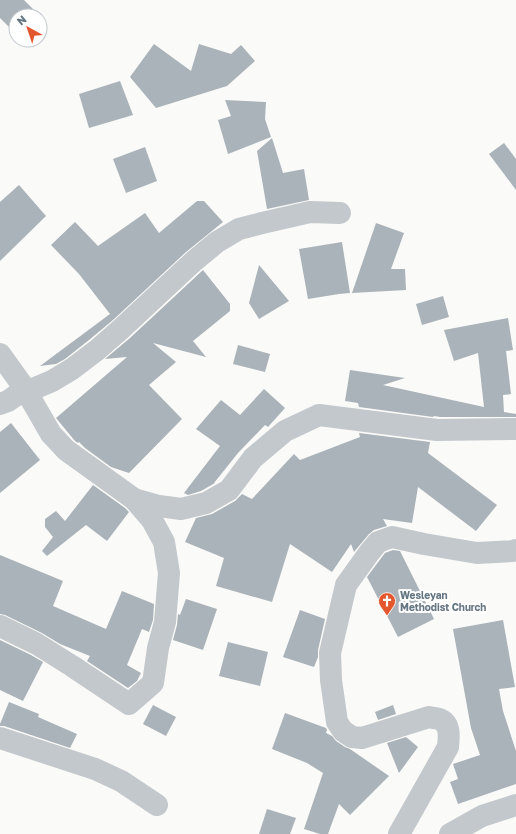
<svg xmlns="http://www.w3.org/2000/svg" width="516" height="834" viewBox="0 0 516 834" font-family="'Golos Text',sans-serif">
<style>
.building{fill:#aab3b9}
.lines{fill:none;stroke-linecap:round;stroke-linejoin:round}
.minor{stroke:#c3c8cc;stroke-width:22}
.labels{text-anchor:middle;stroke-width:4;stroke-linejoin:round;paint-order:stroke}
.poi-label{font-size:10px;font-weight:bold;fill:#657683;stroke:#fff;text-anchor:start}
</style>
<rect width="100%" height="100%" fill="#fafaf8"/>
<!-- building -->
<g class="building">
<path d="M 0,0 L 24,0 L 40,16 L 16,16 L 16,34 L 0,18 Z"/>
<path d="M 154,44 L 191,71 L 199,44 L 231,54 L 241,45 L 255,61 L 227,86 L 156,108 L 130,77 Z"/>
<path d="M 120,81 L 133,115 L 89,128 L 79,94 Z"/>
<path d="M 225,100 L 266,102 L 265,119 L 271,137 L 228,154 L 218,120 L 231,116 Z"/>
<path d="M 272,138 L 283,173 L 304,169 L 309,200 L 267,209 L 257,151 Z"/>
<path d="M 504,143 L 516,159 L 516,190 L 489,154 Z"/>
<path d="M 145,147 L 157,181 L 126,193 L 113,159 Z"/>
<path d="M 19,185 L 46,216 L 0,261 L 0,202 Z"/>
<path d="M 197,201 L 204,201 L 223,222 L 186,252 L 113,320 L 89,340 L 65,359 L 56,364 L 40,366 L 110,314 L 79,274 L 51,245 L 75,222 L 98,246 L 145,213 L 159,233 Z"/>
<path d="M 376,223 L 404,233 L 391,269 L 405,269 L 406,290 L 352,293 Z"/>
<path d="M 342,242 L 350,293 L 339,294 L 308,299 L 299,249 Z"/>
<path d="M 259,265 L 289,301 L 259,319 L 249,303 Z"/>
<path d="M 203,270 L 230,304 L 230,311 L 193,341 L 206,357 L 153,343 L 176,362 L 149,385 L 182,419 L 129,473 L 111,467 L 85,448 L 79,442 L 78,443 L 75,441 L 56,418 L 127,357 L 105,359 L 130,338 Z"/>
<path d="M 443,296 L 449,317 L 422,325 L 416,304 Z"/>
<path d="M 508,318 L 513,350 L 506,351 L 511,394 L 503,395 L 504,412 L 516,414 L 516,417 L 440,417 L 434,416 L 433,417 L 359,407 L 358,403 L 345,401 L 350,370 L 405,378 L 383,385 L 484,407 L 478,353 L 454,361 L 444,330 Z"/>
<path d="M 238,345 L 270,354 L 265,372 L 233,364 Z"/>
<path d="M 264,389 L 285,408 L 268,427 L 265,425 L 238,453 L 214,483 L 215,483 L 201,491 L 188,495 L 184,493 L 220,446 L 196,429 L 221,400 L 240,415 Z"/>
<path d="M 11,423 L 40,460 L 0,493 L 0,432 Z"/>
<path d="M 359,433 L 430,442 L 428,453 L 497,505 L 476,531 L 418,487 L 412,523 L 383,519 L 387,526 L 374,530 L 369,534 L 354,552 L 351,544 L 332,572 L 290,544 L 272,602 L 216,586 L 224,558 L 185,542 L 196,518 L 212,514 L 235,501 L 242,494 L 252,499 L 294,454 L 300,460 L 360,437 Z"/>
<path d="M 93,485 L 125,508 L 129,512 L 107,541 L 86,525 L 47,556 L 42,551 L 53,537 L 45,527 L 45,519 L 56,511 L 65,521 Z"/>
<path d="M 393,550 L 400,551 L 434,619 L 398,637 L 367,577 L 385,553 Z"/>
<path d="M 0,555 L 63,581 L 53,606 L 106,629 L 122,591 L 154,604 L 153,620 L 149,632 L 142,629 L 127,665 L 141,673 L 137,681 L 128,688 L 87,661 L 90,656 L 60,644 L 42,633 L 5,615 L 0,614 Z"/>
<path d="M 186,599 L 217,609 L 203,650 L 173,640 L 177,625 L 178,614 L 180,615 Z"/>
<path d="M 300,610 L 325,619 L 318,650 L 318,657 L 314,667 L 283,657 Z"/>
<path d="M 503,620 L 515,687 L 499,689 L 503,711 L 516,751 L 516,784 L 458,804 L 450,782 L 458,779 L 453,764 L 480,755 L 471,728 L 453,629 Z"/>
<path d="M 0,640 L 31,655 L 43,662 L 23,701 L 0,690 Z"/>
<path d="M 228,642 L 268,652 L 260,686 L 219,676 Z"/>
<path d="M 9,702 L 39,714 L 38,717 L 77,734 L 70,748 L 4,726 L 0,726 L 0,724 Z"/>
<path d="M 153,705 L 176,717 L 166,736 L 143,724 Z"/>
<path d="M 393,705 L 396,714 L 378,720 L 375,712 Z"/>
<path d="M 285,713 L 326,728 L 327,730 L 326,733 L 332,736 L 336,741 L 345,747 L 350,749 L 389,776 L 350,815 L 339,804 L 328,834 L 320,834 L 304,829 L 323,773 L 307,763 L 272,749 Z"/>
<path d="M 406,737 L 418,747 L 399,773 L 387,743 Z"/>
<path d="M 267,809 L 296,818 L 290,834 L 259,834 Z"/>
</g>
<g class="lines">
<!-- minor -->
<g class="minor">
<path d="M 0,354 L 25,389 L 51,434 L 66,450 L 134,499 L 152,520 L 164,542 L 169,573 L 165,622 L 158,648 L 153,683 L 129,704 L 72,666 L 37,644 L 0,626"/>
<path d="M 0,404 L 8,401 L 25,389 L 33,389 L 52,381 L 72,369 L 97,350 L 121,329 L 194,261 L 217,242 L 239,229 L 262,223 L 310,212 L 340,213"/>
<path d="M 134,499 L 159,506 L 181,509 L 206,503 L 229,490 L 253,458 L 285,431 L 319,415 L 437,430 L 516,429"/>
<path d="M 0,738 L 95,769 L 121,781 L 157,805"/>
<path d="M 399,834 L 448,747 C 449,737 451,723 439,719 C 436,718 432,718 429,717 L 362,738 L 352,737 L 343,731 L 337,722 L 331,680 L 330,653 L 346,585 L 369,553 L 378,542 L 392,537 L 424,544 L 477,553 L 513,551 L 516,550"/>
<path d="M 450,834 L 482,816 L 516,805"/>
</g>
</g>
<!-- icons -->
<defs>
<g id="church-pin" transform="scale(0.9)"><path d="M0 17L-7.5 6A9.5 9.5 0 1 1 7.5 6Z" fill="#e4572e" stroke="#fff"/><path d="M-1.2-6h2.4v3.5h3.3v2.4h-3.3V6h-2.4V-.1h-3.3v-2.4h3.3Z" fill="#fff"/></g>
</defs>
<g fill-rule="evenodd">
<use href="#church-pin" x="387" y="601"/>
</g>
<g class="labels">
<!-- poi labels -->
<g class="poi-label">
<text x="400" y="599">Wesleyan<tspan x="400" dy="12">Methodist Church</tspan></text>
</g>
</g>
<!-- north arrow -->
<g transform="translate(28 28) rotate(320)"><circle r="19" fill="#ffffff" stroke="#c1c8cd"/>
<path d="M0-3L7 15L0 10L-7 15Z" fill="#e4572e"/>
<text y="-6" font-size="11" font-weight="bold" text-anchor="middle" fill="#657683">N</text>
</g>
</svg>
